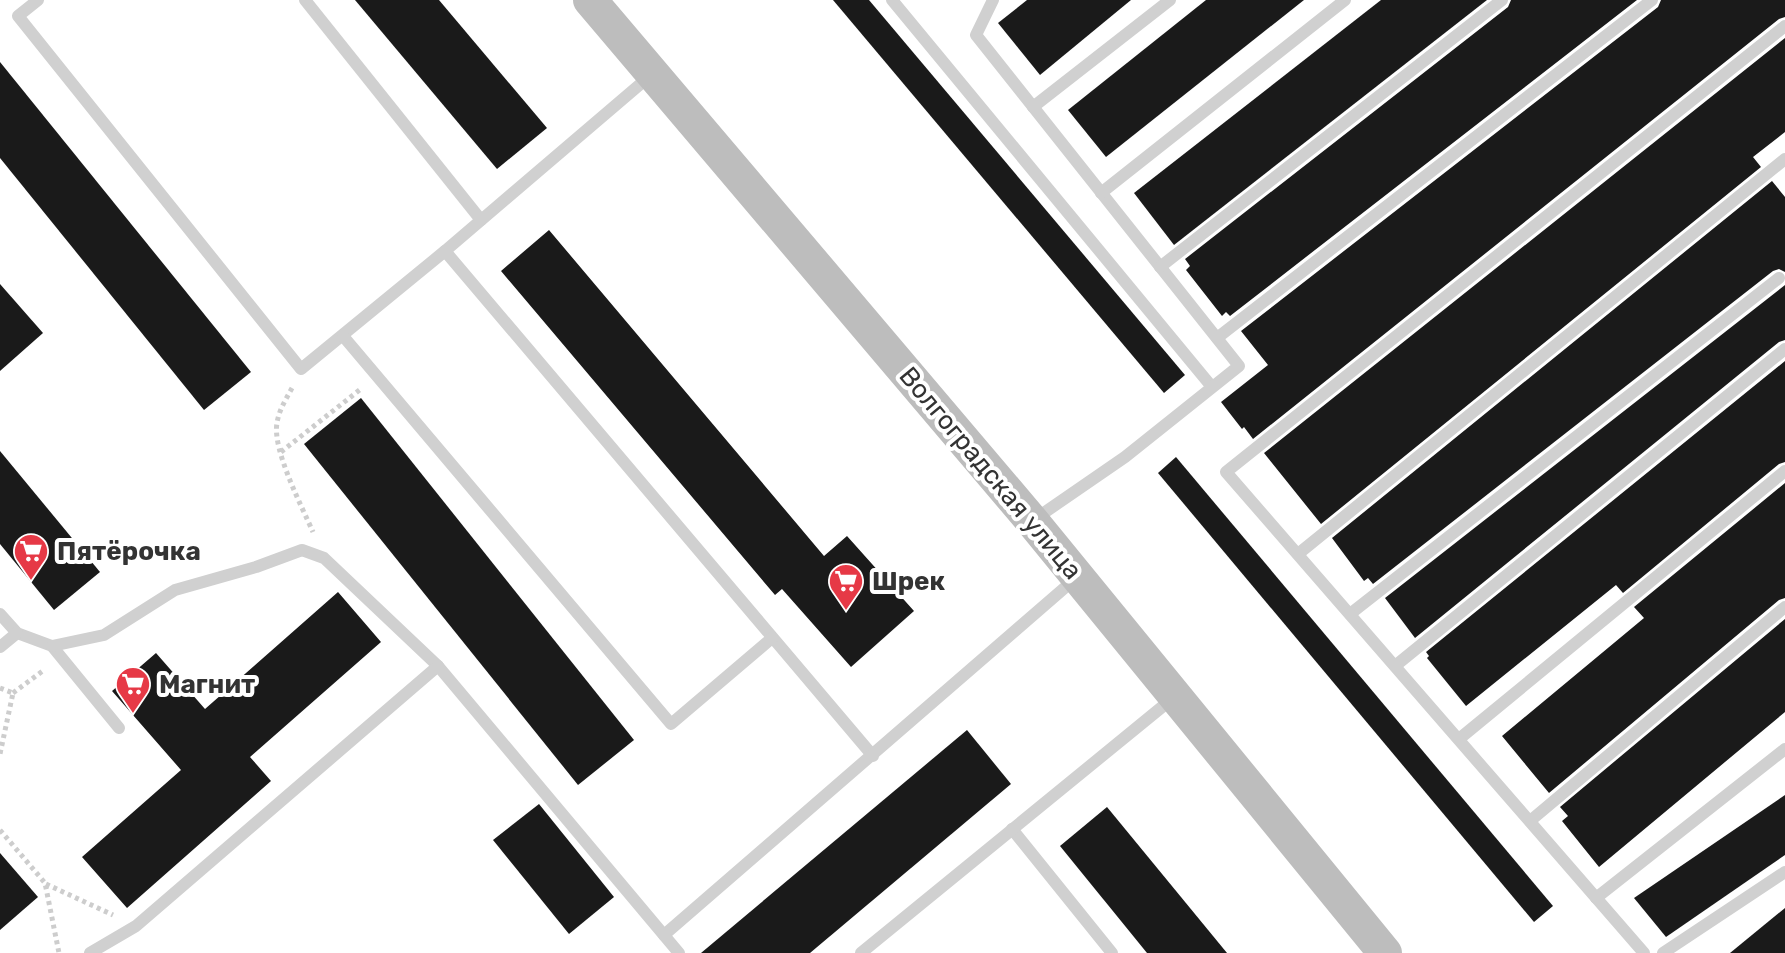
<svg xmlns="http://www.w3.org/2000/svg" width="1785" height="953" viewBox="0 0 1785 953" font-family="Rubik,sans-serif">
<style>
.building{fill:#1a1a1a}
.lines{fill:none;stroke-linecap:round;stroke-linejoin:round}
.path{stroke:#cdcdcd;stroke-width:5;stroke-dasharray:4 4;stroke-linecap:butt}
.service{stroke:#d0d0d0;stroke-width:12}
.secondary{stroke:#bdbdbd;stroke-width:34}
.labels{text-anchor:middle;stroke-width:8;stroke-linejoin:round;paint-order:stroke}
.street-label{font-size:26px;fill:#333;stroke:#fff}
.poi-label{font-size:26px;font-weight:bold;fill:#333;stroke:#fff;text-anchor:start}
</style>
<rect width="100%" height="100%" fill="#fff"/>
<!-- building -->
<g class="building">
<path d="M 355,0 L 439,0 L 547,128 L 497,169 Z"/>
<path d="M 833,0 L 869,0 L 1185,375 L 1164,393 Z"/>
<path d="M 1027,0 L 1131,0 L 1040,75 L 998,23 Z"/>
<path d="M 1206,0 L 1304,0 L 1106,157 L 1068,110 Z"/>
<path d="M 1381,0 L 1487,0 L 1174,245 L 1134,193 Z"/>
<path d="M 1511,0 L 1637,0 L 1230,316 L 1226,312 L 1222,316 L 1186,270 L 1190,266 L 1185,259 L 1508,7 Z"/>
<path d="M 1661,0 L 1785,0 L 1785,17 L 1779,19 L 1253,439 L 1244,427 L 1242,429 L 1221,402 L 1268,365 L 1241,331 L 1658,7 Z"/>
<path d="M 1785,38 L 1785,132 L 1753,157 L 1761,167 L 1321,524 L 1264,453 Z"/>
<path d="M 0,62 L 251,372 L 204,410 L 0,158 Z"/>
<path d="M 1772,181 L 1785,197 L 1785,272 L 1779,269 L 1773,271 L 1373,584 L 1368,578 L 1364,581 L 1332,538 Z"/>
<path d="M 549,230 L 824,556 L 847,536 L 914,611 L 851,667 L 782,589 L 775,595 L 501,271 Z"/>
<path d="M 0,284 L 43,333 L 0,371 Z"/>
<path d="M 1785,285 L 1785,340 L 1779,342 L 1415,638 L 1385,598 Z"/>
<path d="M 1785,361 L 1785,462 L 1779,464 L 1623,593 L 1616,585 L 1466,706 L 1427,658 L 1429,656 L 1426,652 Z"/>
<path d="M 361,398 L 634,740 L 578,785 L 304,444 Z"/>
<path d="M 0,451 L 100,572 L 54,610 L 0,544 Z"/>
<path d="M 1176,457 L 1553,906 L 1534,922 L 1158,473 Z"/>
<path d="M 1785,483 L 1785,598 L 1779,600 L 1549,793 L 1502,736 L 1644,618 L 1634,607 Z"/>
<path d="M 338,592 L 381,642 L 250,757 L 271,781 L 127,908 L 82,857 L 181,770 L 112,691 L 156,653 L 205,709 Z"/>
<path d="M 1785,619 L 1785,712 L 1599,867 L 1562,821 L 1568,816 L 1560,807 Z"/>
<path d="M 967,730 L 1011,784 L 810,953 L 701,953 Z"/>
<path d="M 1785,795 L 1785,855 L 1666,937 L 1634,898 Z"/>
<path d="M 539,804 L 614,897 L 569,934 L 493,840 Z"/>
<path d="M 1107,807 L 1227,953 L 1147,953 L 1060,846 Z"/>
<path d="M 0,853 L 38,897 L 0,930 Z"/>
<path d="M 1785,908 L 1785,953 L 1730,953 Z"/>
</g>
<g class="lines">
<!-- path -->
<g class="path">
<path d="M 292,388 C 286,399 279,410 277,423 C 272,449 302,507 313,532"/>
<path d="M 281,452 L 362,388"/>
<path d="M 0,688 L 13,693 L 0,754"/>
<path d="M 13,693 L 44,670"/>
<path d="M 0,830 L 45,883 L 59,953"/>
<path d="M 46,884 L 113,915"/>
</g>
<!-- service -->
<g class="service">
<path d="M 38,0 L 18,16 L 301,369 L 445,251"/>
<path d="M 305,0 L 481,220"/>
<path d="M 892,0 L 1212,387"/>
<path d="M 993,0 L 976,35 L 1239,366 L 1125,457 L 1035,519"/>
<path d="M 651,75 L 445,251 L 873,756"/>
<path d="M 1033,107 L 1170,0"/>
<path d="M 1101,193 L 1345,0"/>
<path d="M 1160,267 L 1502,0"/>
<path d="M 343,336 L 671,724 L 772,638"/>
<path d="M 1217,338 L 1652,0"/>
<path d="M 1298,554 L 1785,159"/>
<path d="M 0,614 L 17,633 L 52,646 L 119,728"/>
<path d="M 1350,614 L 1779,278"/>
<path d="M 52,646 L 104,635 L 175,590 L 256,567 L 302,550 L 324,558 L 438,666"/>
<path d="M 0,647 L 17,633"/>
<path d="M 1395,666 L 1785,349"/>
<path d="M 1459,739 L 1785,471"/>
<path d="M 1530,821 L 1785,607"/>
<path d="M 1012,829 L 1112,953"/>
<path d="M 1596,898 L 1785,749"/>
<path d="M 664,935 L 1076,578"/>
<path d="M 90,953 L 136,926 L 438,666 L 679,953"/>
<path d="M 861,953 L 1173,698"/>
<path d="M 1644,953 L 1226,472 L 1785,26"/>
<path d="M 1663,953 L 1785,872"/>
</g>
<!-- secondary -->
<path class="secondary" d="M 590,0 L 1032,521 L 1385,953"/>
</g>
<!-- icons -->
<defs>
<g id="supermarket-pin" transform="scale(1.8)"><path d="M0 17L-7.5 6A9.5 9.5 0 1 1 7.5 6Z" fill="#e63946" stroke="#fff"/><path d="M-6-5.5h2.5l.6 2H6L4.5 2H-2.5L-4.4-4H-6ZM-1.5 3.2a1.3 1.3 0 1 0 .1 0ZM3 3.2a1.3 1.3 0 1 0 .1 0Z" fill="#fff"/></g>
</defs>
<g fill-rule="evenodd">
<use href="#supermarket-pin" x="31" y="551"/>
<use href="#supermarket-pin" x="846" y="581"/>
<use href="#supermarket-pin" x="133" y="684"/>
</g>
<g class="labels">
<!-- street labels -->
<g class="street-label">
<text transform="translate(991 473) rotate(50)" y="9">Волгоградская улица</text>
</g>
<!-- poi labels -->
<g class="poi-label">
<text x="57" y="560">Пятёрочка</text>
<text x="872" y="590">Шрек</text>
<text x="159" y="693">Магнит</text>
</g>
</g>
</svg>
